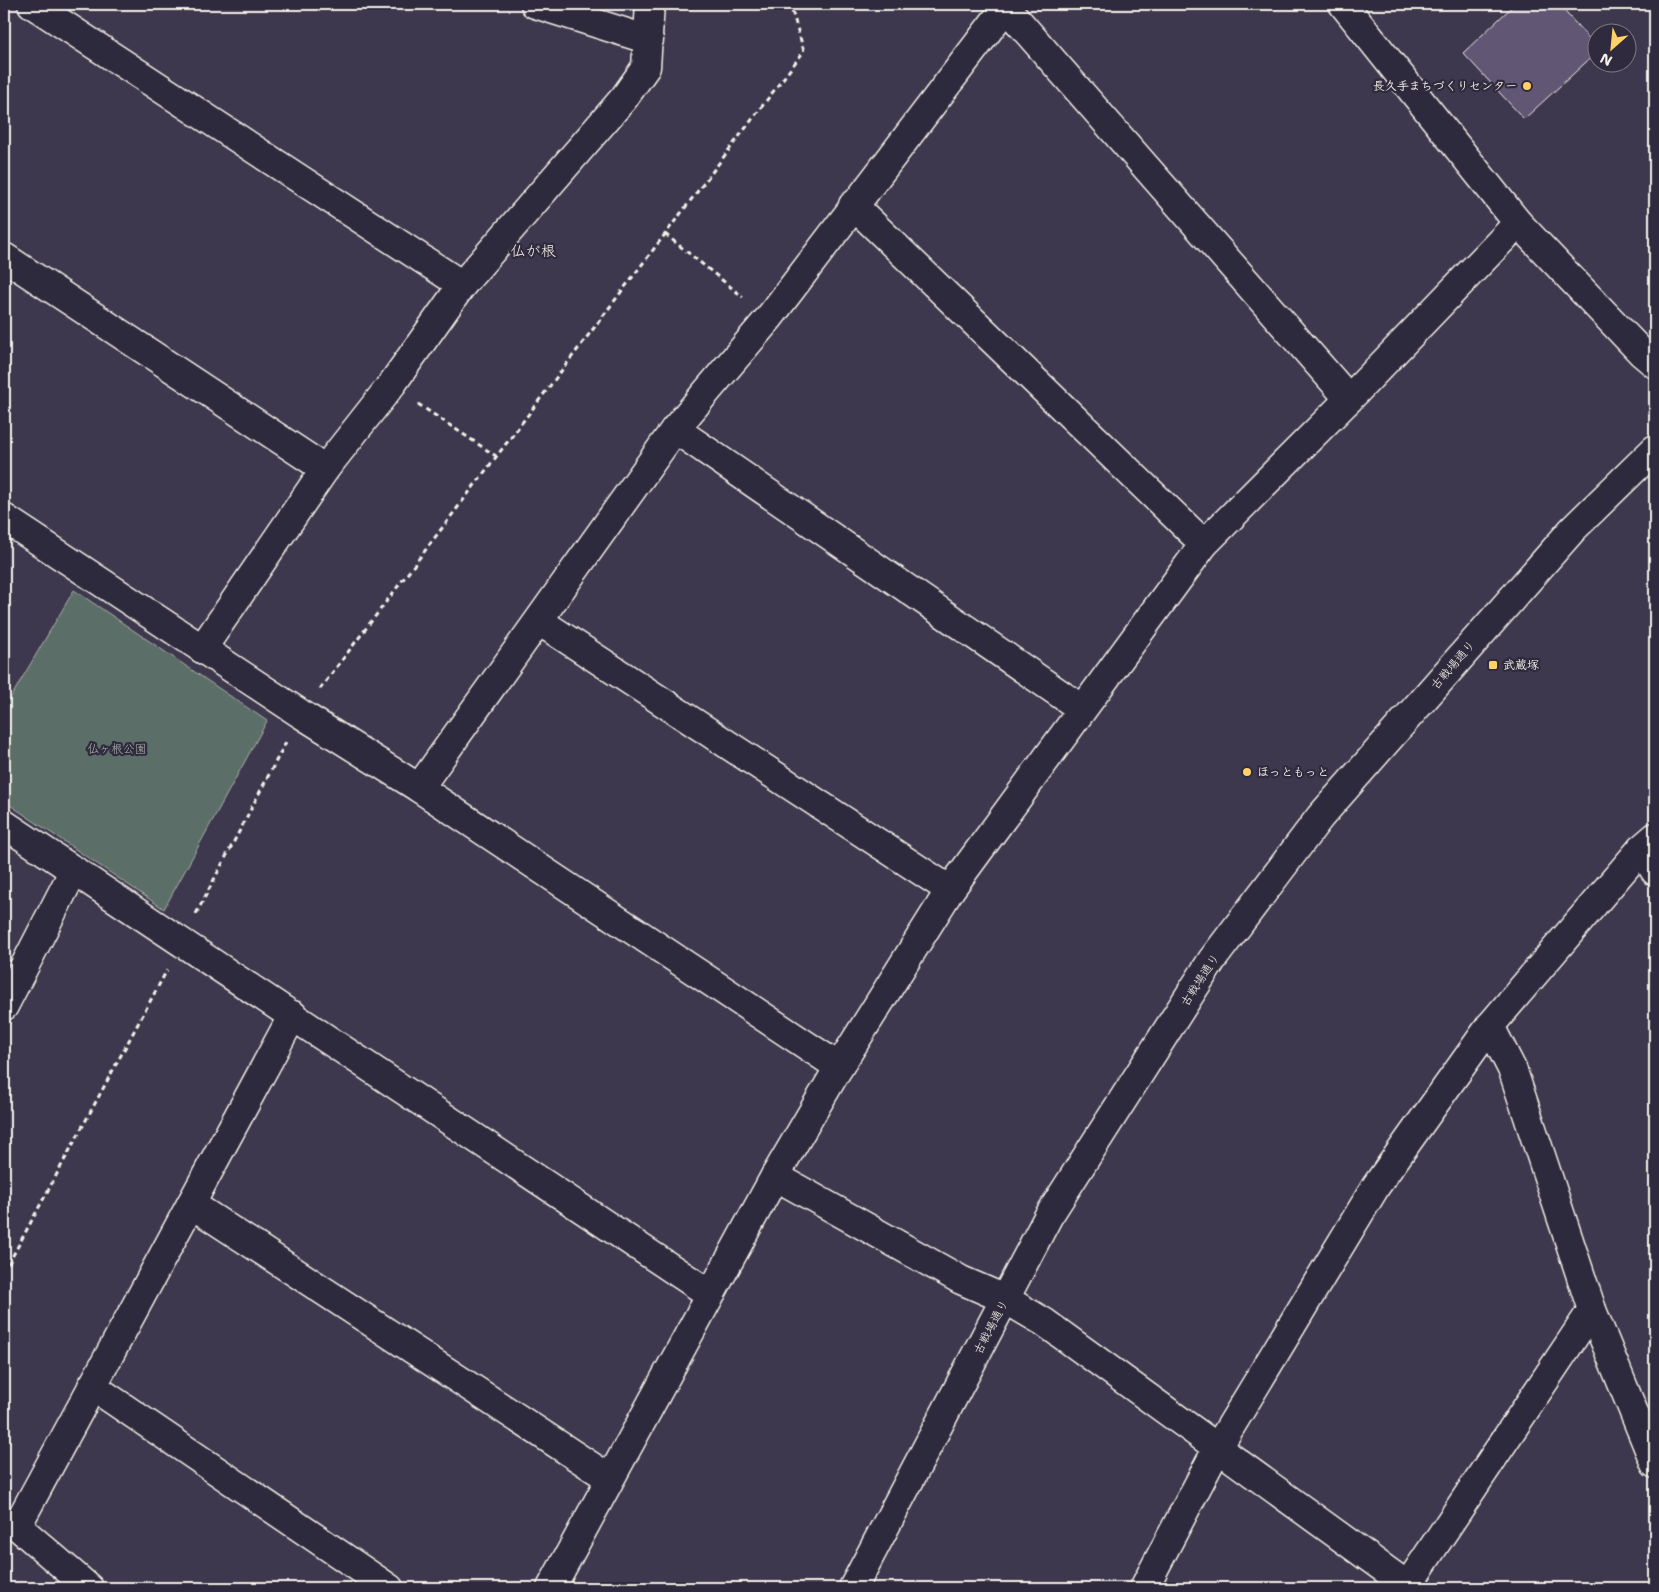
<svg xmlns="http://www.w3.org/2000/svg" width="1659" height="1592" viewBox="0 0 1659 1592" font-family="'Shantell Sans','Klee One',sans-serif">
<style>
.green{fill:#5b6e67;stroke:#a8b0a8}
.building{fill:#625774;stroke:#f4f1e8}
.lines{fill:none;stroke-linecap:round;stroke-linejoin:round}
.minor-casing{stroke:#f4f1e8;stroke-width:31}
.tertiary-casing{stroke:#f4f1e8;stroke-width:31}
.path{stroke:#f4f1e8;stroke-width:3;stroke-dasharray:5 4;stroke-linecap:butt}
.minor{stroke:#2f2a3d;stroke-width:28}
.tertiary{stroke:#2f2a3d;stroke-width:28}
.poi-dot{fill:#ffd166;stroke:#2f2a3d;stroke-width:2}
.labels{text-anchor:middle;stroke-width:4.5;stroke-linejoin:round;paint-order:stroke}
.poi-label{font-size:12px;font-weight:bold;fill:#f4f1e8;stroke:#2f2a3d;text-anchor:start}
.street-label{font-size:12px;fill:#f4f1e8;stroke:#2f2a3d}
.park-label{font-size:12px;fill:#afb6ae;stroke:#2f2a3d}
.quarter-label{font-size:15px;fill:#f4f1e8;stroke:#2f2a3d}
</style>
<rect width="100%" height="100%" fill="#3e384e"/>
<filter id="ink" filterUnits="userSpaceOnUse"><feTurbulence type="fractalNoise" baseFrequency=".02" numOctaves="2"/><feDisplacementMap in="SourceGraphic" scale="10" xChannelSelector="R" yChannelSelector="G"/><feConvolveMatrix kernelMatrix="1 2 1 2 8 2 1 2 1" color-interpolation-filters="sRGB"/></filter>
<g filter="url(#ink)">
<!-- green -->
<path class="green" d="M 74,590 L 267,721 L 164,909 L 4,801 L 4,709 Z"/>
<!-- building -->
<path class="building" d="M 1515,4 L 1558,4 L 1596,46 L 1596,53 L 1524,119 L 1463,53 Z"/>
<g class="lines">
<!-- minor casing -->
<g class="minor-casing">
<g id="minor">
<path d="M 32,4 L 462,285"/>
<path d="M 535,4 L 649,40"/>
<path d="M 1003,4 L 1349,399"/>
<path d="M 1343,4 L 1518,223 L 1642,353 L 1655,364"/>
<path d="M 853,205 L 1204,544"/>
<path d="M 4,257 L 325,469"/>
<path d="M 675,429 L 1082,709"/>
<path d="M 4,518 L 301,714 L 419,788 L 839,1067"/>
<path d="M 539,621 L 950,890"/>
<path d="M 202,649 L 325,469 L 392,384 L 462,285 L 624,98 L 646,67 L 650,4"/>
<path d="M 419,788 L 675,429 L 769,318 L 1006,7"/>
<path d="M 4,824 L 710,1294"/>
<path d="M 1641,849 L 1655,871"/>
<path d="M 4,1006 L 74,870"/>
<path d="M 1490,1026 L 1513,1071 L 1592,1310 L 1655,1464"/>
<path d="M 775,1176 L 961,1280 L 1005,1299 L 1044,1322 L 1408,1586"/>
<path d="M 191,1204 L 609,1478"/>
<path d="M 92,1386 L 389,1588"/>
<path d="M 4,1520 L 17,1526 L 89,1588"/>
<path d="M 17,1526 L 293,1015"/>
<path d="M 551,1588 L 775,1176 L 839,1067 L 950,890 L 1204,544 L 1349,399 L 1518,223"/>
<path d="M 1144,1588 L 1217,1449 L 1376,1186 L 1490,1026 L 1641,849 L 1655,837"/>
<path d="M 1406,1588 L 1592,1310"/>
</g>
</g>
<!-- tertiary casing -->
<g class="tertiary-casing">
<path id="tertiary" d="M 853,1588 L 1048,1217 L 1212,960 L 1320,817 L 1573,529 L 1655,449"/>
</g>
<!-- path -->
<g class="path">
<path d="M 665,234 L 743,297"/>
<path d="M 418,404 L 496,456"/>
<path d="M 320,689 L 804,51 L 790,4"/>
<path d="M 196,914 L 286,742"/>
<path d="M 4,1272 L 167,970"/>
</g>
<!-- minor -->
<use href="#minor" class="minor"/>
<!-- tertiary -->
<use href="#tertiary" class="tertiary"/>
</g>
</g>
<!-- markers -->
<g class="poi-dot">
<circle cx="1527" cy="86" r="5"/>
<rect x="1488" y="660" width="10" height="10" rx="2.5"/>
<circle cx="1247" cy="772" r="5"/>
</g>
<g class="labels">
<!-- poi labels -->
<g class="poi-label">
<text x="1517" y="90" text-anchor="end">長久手まちづくりセンター</text>
<text x="1503" y="669">武蔵塚</text>
<text x="1257" y="776">ほっともっと</text>
</g>
<!-- street labels -->
<g class="street-label">
<text transform="translate(1453 665) rotate(-49)" y="4">古戦場通り</text>
<text transform="translate(1200 980) rotate(-57)" y="4">古戦場通り</text>
<text transform="translate(991 1327) rotate(-62)" y="4">古戦場通り</text>
</g>
<!-- park labels -->
<g class="park-label">
<text x="117" y="753">仏ヶ根公園</text>
</g>
<!-- quarter labels -->
<g class="quarter-label">
<text x="533" y="256">仏が根</text>
</g>
</g>
<!-- margin -->
<rect width="1659" height="1592" fill="none" stroke="#2f2a3d" stroke-width="20"/>
<rect x="10" y="10" width="1639" height="1572" fill="none" stroke="#f4f1e8" stroke-width="2" filter="url(#ink)"/>
<!-- north arrow -->
<g transform="translate(1612 48) rotate(207)"><circle r="24" fill="#2f2a3d" stroke="#7e7a81"/>
<path d="M0-4L9 19L0 12L-9 19Z" fill="#ffd166"/>
<text y="-8" font-size="14" font-weight="bold" text-anchor="middle" fill="#f4f1e8">N</text>
</g>
</svg>
